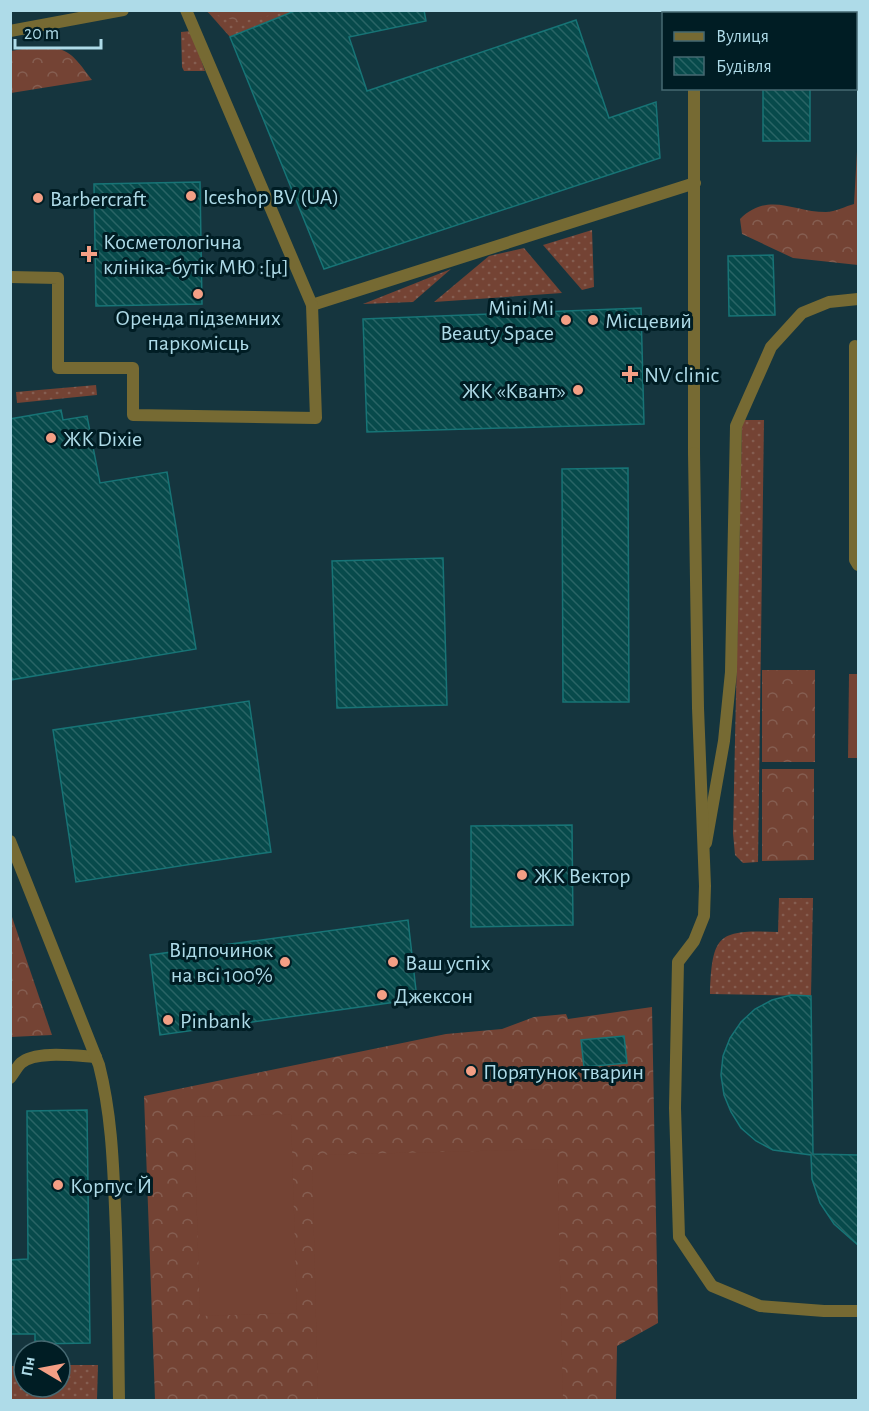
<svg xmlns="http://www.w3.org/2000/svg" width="869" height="1411" viewBox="0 0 869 1411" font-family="'Alegreya Sans',sans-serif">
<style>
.grass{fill:url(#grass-dots)}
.forest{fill:url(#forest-crowns)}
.pitch{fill:#744334}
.building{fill:url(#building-back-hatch);stroke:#177476;stroke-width:1.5}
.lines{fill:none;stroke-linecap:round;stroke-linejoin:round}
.lane{stroke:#766a33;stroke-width:12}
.street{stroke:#766a33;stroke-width:12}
.poi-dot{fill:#f39f85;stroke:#001d24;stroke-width:2}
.labels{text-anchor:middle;stroke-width:6;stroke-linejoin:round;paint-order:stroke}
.poi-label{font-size:22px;fill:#aedbe8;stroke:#001d24;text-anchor:start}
</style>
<defs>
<pattern id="grass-dots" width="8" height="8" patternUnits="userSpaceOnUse" patternTransform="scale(1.5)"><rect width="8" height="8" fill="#744334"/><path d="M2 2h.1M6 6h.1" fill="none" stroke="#855e51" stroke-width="1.8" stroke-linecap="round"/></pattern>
<pattern id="forest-crowns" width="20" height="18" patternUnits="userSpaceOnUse" patternTransform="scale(1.5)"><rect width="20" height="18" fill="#744334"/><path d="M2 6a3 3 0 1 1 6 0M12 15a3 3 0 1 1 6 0" fill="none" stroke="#855e51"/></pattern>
<pattern id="building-back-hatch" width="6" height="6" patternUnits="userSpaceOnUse" patternTransform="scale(1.5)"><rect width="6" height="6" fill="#074a4b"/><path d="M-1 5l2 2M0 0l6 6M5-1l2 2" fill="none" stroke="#296465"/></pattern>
</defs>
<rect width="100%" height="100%" fill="#15353e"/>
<!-- grass -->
<g class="grass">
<path d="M 207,11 L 330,11 L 230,37 Z"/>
<path d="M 191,31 L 205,71 L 184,71 L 182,67 L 181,32 Z"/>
<path d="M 592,230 L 594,287 L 582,290 L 543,245 Z"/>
<path d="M 524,248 L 562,293 L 434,302 L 489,256 Z"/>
<path d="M 451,269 L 413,302 L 363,304 Z"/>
<path d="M 96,385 L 97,395 L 17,403 L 16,392 Z"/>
<path d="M 742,420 L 764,420 L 758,862 L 743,863 L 735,855 L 733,833 Z"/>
<path d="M 779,898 L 813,898 L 811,996 L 710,994 C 712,933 719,930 778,932 Z"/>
<path d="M 60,1365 L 98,1365 L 97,1400 L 11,1400 L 11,1366 L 24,1366 L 24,1387 L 60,1387 Z"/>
</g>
<!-- forest -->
<g class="forest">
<path d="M 204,11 L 290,11 L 239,22 Z"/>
<path d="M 34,47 C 68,46 72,53 92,80 L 11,93 L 11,51 Z"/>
<path d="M 858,134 L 858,265 L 793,258 L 742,234 L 740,219 C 769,191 793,212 826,212 C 835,212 846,206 854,204 Z"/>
<rect x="762" y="670" width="53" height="92"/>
<path d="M 762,769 L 814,769 L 814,860 L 762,861 Z"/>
<path d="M 11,914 L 52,1035 L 11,1037 Z"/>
<path d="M 652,1007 L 658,1323 L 617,1346 L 616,1400 L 155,1400 L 144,1096 L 446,1034 L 502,1029 L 534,1017 L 566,1014 L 568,1019 Z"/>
</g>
<!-- pitch -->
<g class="pitch">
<path d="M 849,674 L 858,674 L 858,758 L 848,758 Z"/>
<path d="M 291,1114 L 297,1313 L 200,1316 L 194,1117 Z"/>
<path d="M 557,1149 L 563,1400 L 318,1400 L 312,1155 Z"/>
</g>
<!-- building -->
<g class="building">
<path d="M 297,10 L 424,10 L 426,21 L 349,37 L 367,91 L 576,20 L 609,118 L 656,102 L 660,158 L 324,269 L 230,37 Z"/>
<rect x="763" y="88" width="47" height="53"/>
<path d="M 200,182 L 202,304 L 96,306 L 94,184 Z"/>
<path d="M 773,255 L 775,315 L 729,316 L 728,256 Z"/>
<path d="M 641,308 L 644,424 L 367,432 L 363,319 Z"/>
<path d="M 61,410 L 63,420 L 87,416 L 100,483 L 167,472 L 196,649 L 10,680 L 10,419 Z"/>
<path d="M 628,468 L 629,702 L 563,702 L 562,469 Z"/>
<path d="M 443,558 L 447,705 L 337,708 L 332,561 Z"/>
<path d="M 249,701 L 271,852 L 76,882 L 53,730 Z"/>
<path d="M 572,825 L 573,925 L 471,927 L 471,826 Z"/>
<path d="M 408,920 L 417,999 L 160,1035 L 150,955 Z"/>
<path d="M 791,995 L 811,996 L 813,1154 L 858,1155 L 858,1245 L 834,1224 L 820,1203 L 812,1179 L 811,1155 L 773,1150 L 756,1141 L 741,1128 L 731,1112 L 724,1095 L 721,1075 L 723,1056 L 730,1038 L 741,1022 L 755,1009 L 772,1000 Z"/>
<path d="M 624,1036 L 627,1063 L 584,1067 L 581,1040 Z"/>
<path d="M 87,1110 L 90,1343 L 35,1344 L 35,1334 L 10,1334 L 10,1260 L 28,1259 L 27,1111 Z"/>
</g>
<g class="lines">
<!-- lane -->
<g class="lane">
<path d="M 186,10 L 312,305 L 695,183"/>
<path d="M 693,10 L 693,14"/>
<path d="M 10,31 L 123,10"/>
<path d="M 694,88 L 694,453"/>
<path d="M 10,277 L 58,278 L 58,368 L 133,368 L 133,415 L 316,418 L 312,305"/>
<path d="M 855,346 L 855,560 L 858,565"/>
<path d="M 706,843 L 724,741 L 731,672 L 736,426 L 771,347 L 802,313 L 829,302 L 858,299"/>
<path d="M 10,1078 C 14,1073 17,1067 21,1063 C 35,1050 78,1056 96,1057"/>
</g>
<!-- street -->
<g class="street">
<path d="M 694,453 L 698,708 L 705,886 L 704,916 L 694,941 L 678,962 L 675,1108 L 679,1237 L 712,1286 L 760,1306 L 824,1311 L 858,1311"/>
<path d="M 10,841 L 99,1065 C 111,1112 113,1159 115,1207 C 118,1271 118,1336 119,1400"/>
</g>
</g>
<!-- markers -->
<g class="poi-dot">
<circle cx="191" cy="196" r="6"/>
<circle cx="38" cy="198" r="6"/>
<path d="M86 245h6v6h6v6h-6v6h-6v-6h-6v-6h6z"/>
<circle cx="198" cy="294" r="6"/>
<circle cx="566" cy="320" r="6"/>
<circle cx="593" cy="320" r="6"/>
<path d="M627 365h6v6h6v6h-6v6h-6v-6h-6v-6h6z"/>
<circle cx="578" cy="390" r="6"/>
<circle cx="51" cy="438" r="6"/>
<circle cx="522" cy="875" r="6"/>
<circle cx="285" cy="962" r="6"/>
<circle cx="393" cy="962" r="6"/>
<circle cx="382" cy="995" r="6"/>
<circle cx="168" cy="1020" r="6"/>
<circle cx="471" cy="1071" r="6"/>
<circle cx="58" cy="1185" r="6"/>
</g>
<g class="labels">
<!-- poi labels -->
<g class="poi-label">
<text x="203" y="204">Iceshop BV (UA)</text>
<text x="50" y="206">Barbercraft</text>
<text x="103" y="249">Косметологічна<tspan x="103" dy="25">клініка-бутік МЮ :[μ]</tspan></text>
<text x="554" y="315" text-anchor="end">Mini Mi<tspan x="554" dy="25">Beauty Space</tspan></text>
<text x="198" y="325" text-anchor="middle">Оренда підземних<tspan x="198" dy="25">паркомісць</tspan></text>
<text x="605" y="328">Місцевий</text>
<text x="644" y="382">NV clinic</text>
<text x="566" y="398" text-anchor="end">ЖК «Квант»</text>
<text x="63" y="446">ЖК Dixie</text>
<text x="534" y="883">ЖК Вектор</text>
<text x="273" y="957" text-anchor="end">Відпочинок<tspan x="273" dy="25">на всі 100%</tspan></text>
<text x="405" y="970">Ваш успіх</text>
<text x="394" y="1003">Джексон</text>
<text x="180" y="1028">Pinbank</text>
<text x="483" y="1079">Порятунок тварин</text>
<text x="70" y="1193">Корпус Й</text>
</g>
</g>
<!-- border -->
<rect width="869" height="1411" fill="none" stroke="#aedbe8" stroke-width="24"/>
<!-- legend -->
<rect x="662" y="12" width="195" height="78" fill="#001d24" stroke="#466972" stroke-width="1.5"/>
<rect x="674" y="32" width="30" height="9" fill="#766a33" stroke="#466972" stroke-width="1.5"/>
<text x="716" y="42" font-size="18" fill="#aedbe8">Вулиця</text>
<rect x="674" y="57" width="30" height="18" fill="url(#building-back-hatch)" stroke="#466972" stroke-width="1.5"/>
<text x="716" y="72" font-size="18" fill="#aedbe8">Будівля</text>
<!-- north arrow -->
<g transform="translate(42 1369) rotate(280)"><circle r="28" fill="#001d24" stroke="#466972" stroke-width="1.5"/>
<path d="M0-4.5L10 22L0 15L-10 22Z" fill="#f39f85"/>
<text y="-9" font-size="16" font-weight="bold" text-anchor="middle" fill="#aedbe8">Пн</text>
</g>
<!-- scale -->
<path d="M15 39v9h86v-9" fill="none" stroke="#aedbe8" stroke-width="3"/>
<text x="24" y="39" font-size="18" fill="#aedbe8" stroke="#001d24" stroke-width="4.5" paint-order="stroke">20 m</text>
</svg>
